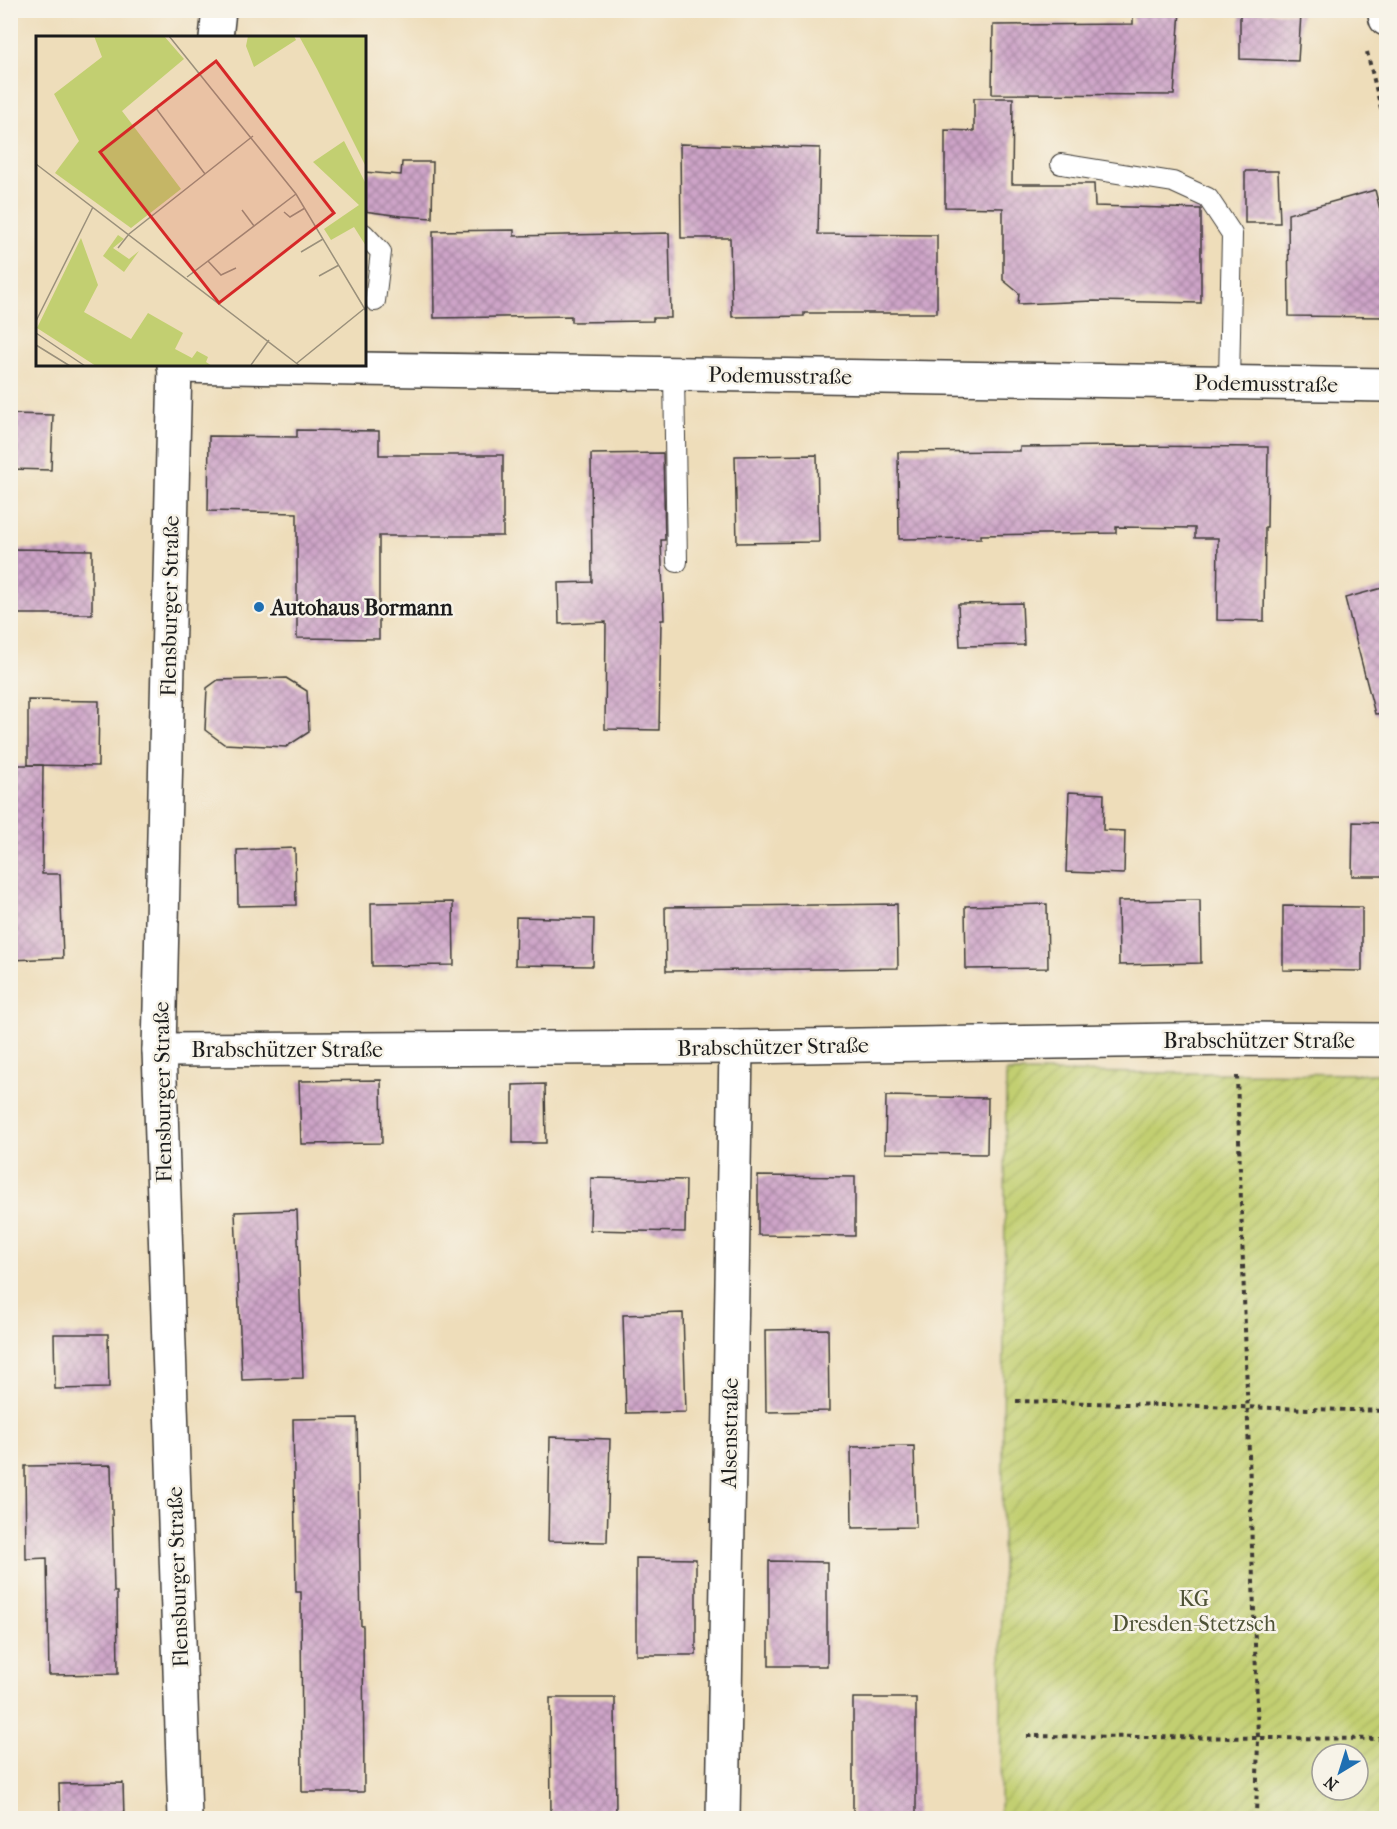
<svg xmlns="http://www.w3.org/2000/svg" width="1397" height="1829" viewBox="0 0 1397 1829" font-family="'IM FELL French Canon',serif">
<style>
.garden{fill:url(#garden-furrows);stroke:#6f7646;stroke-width:1.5;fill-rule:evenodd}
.building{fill:url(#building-cross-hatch)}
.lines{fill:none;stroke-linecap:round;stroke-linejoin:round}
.lane-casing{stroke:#3c3934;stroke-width:22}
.street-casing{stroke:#3c3934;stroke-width:36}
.primary-casing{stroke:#3c3934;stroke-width:36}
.path{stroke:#3c3934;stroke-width:4;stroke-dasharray:4.5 4.5;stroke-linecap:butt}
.lane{stroke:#fff;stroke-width:20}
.street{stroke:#fff;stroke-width:33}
.primary{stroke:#fff;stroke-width:33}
.poi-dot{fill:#1f6fb2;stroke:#f7f3e8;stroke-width:2}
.labels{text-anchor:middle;stroke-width:5;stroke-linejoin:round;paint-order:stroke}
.street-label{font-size:22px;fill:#1c1c1c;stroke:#f7f3e8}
.poi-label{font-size:22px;font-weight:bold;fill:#1c1c1c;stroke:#f7f3e8;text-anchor:start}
.park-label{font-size:22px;fill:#4e5236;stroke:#f7f3e8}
.inset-road{fill:none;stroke:#9a907b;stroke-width:1.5}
.view{fill:#d62828;fill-opacity:0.15;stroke:#d62828;stroke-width:3}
.inset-edge{fill:none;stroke:#1c1c1c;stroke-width:3}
</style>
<defs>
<pattern id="garden-furrows" width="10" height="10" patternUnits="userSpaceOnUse" patternTransform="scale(1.5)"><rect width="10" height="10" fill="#c2cf71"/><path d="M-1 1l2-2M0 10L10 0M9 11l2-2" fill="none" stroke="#a6b161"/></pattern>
<pattern id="building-cross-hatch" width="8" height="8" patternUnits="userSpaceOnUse" patternTransform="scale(1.5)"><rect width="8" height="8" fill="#cea4c8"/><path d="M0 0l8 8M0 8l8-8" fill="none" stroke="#a685a2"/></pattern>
</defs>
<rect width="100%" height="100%" fill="#f7f3e8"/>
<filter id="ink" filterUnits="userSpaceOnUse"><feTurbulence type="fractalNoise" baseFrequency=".0167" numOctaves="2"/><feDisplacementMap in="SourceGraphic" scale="12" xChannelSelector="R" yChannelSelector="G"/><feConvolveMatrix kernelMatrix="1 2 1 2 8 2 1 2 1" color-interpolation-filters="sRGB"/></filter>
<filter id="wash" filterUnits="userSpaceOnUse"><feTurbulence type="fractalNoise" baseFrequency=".008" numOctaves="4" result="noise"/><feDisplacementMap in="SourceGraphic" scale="24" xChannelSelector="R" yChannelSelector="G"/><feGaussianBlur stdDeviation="1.35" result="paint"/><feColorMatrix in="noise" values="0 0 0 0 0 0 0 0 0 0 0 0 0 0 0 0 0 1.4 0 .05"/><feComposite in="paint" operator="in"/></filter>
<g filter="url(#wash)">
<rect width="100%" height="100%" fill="#eeddba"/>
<!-- garden -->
<path class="garden" d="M 1006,1072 L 1386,1074 L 1386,1818 L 1000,1818 ZM 1322,1754 L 1358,1754 L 1358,1790 L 1322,1790 Z"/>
<g id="blocks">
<!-- building -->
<g class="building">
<path d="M 1133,10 L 1180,10 L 1174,95 L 992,94 L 993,25 L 1133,24 Z"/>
<path d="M 1240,11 L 1301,14 L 1298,61 L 1240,59 Z"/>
<path d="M 974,98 L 1013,98 L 1012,184 L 1094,184 L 1095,206 L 1201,209 L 1201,303 L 1094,301 L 1018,304 L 1019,293 L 1003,280 L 1003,208 L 945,207 L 945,130 L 974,131 Z"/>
<path d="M 680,144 L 820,148 L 818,234 L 937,235 L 937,313 L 804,313 L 804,316 L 732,317 L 730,238 L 681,238 Z"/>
<path d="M 402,162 L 433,162 L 432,218 L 401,216 L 364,211 L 364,172 L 401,175 Z"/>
<path d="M 1245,171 L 1278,171 L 1280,223 L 1245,223 Z"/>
<path d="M 1375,190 L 1386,233 L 1386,317 L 1289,316 L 1288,214 Z"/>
<path d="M 514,230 L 514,236 L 669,233 L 671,318 L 653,318 L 653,321 L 571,322 L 571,316 L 434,318 L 433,231 Z"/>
<path d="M 10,414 L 53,415 L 51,470 L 10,469 Z"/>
<path d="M 297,430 L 379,431 L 379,455 L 503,455 L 503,536 L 379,536 L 379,639 L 297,638 L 297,513 L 208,511 L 209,436 L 297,437 Z"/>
<path d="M 1116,446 L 1268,447 L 1267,527 L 1265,527 L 1264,621 L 1217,620 L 1218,538 L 1195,538 L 1195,528 L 1116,527 L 1116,533 L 981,535 L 981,538 L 899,539 L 898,452 L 1020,451 L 1020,447 Z"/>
<path d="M 663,453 L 665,540 L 661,540 L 664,620 L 661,620 L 659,730 L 605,729 L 606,622 L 559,624 L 558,583 L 592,582 L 591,454 Z"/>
<path d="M 817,455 L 819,542 L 737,543 L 735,456 Z"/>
<path d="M 10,549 L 92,550 L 92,614 L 10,614 Z"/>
<path d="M 1386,587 L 1386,713 L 1375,714 L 1345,598 Z"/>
<path d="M 1022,603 L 1024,645 L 960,646 L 958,604 Z"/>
<path d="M 286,678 L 307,691 L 309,732 L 286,747 L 224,744 L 205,730 L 207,688 L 218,680 Z"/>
<path d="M 28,700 L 99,701 L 98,766 L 28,765 Z"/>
<path d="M 10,765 L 43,765 L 42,874 L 60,874 L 63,958 L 10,960 Z"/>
<path d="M 1069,792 L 1104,794 L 1103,830 L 1125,831 L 1124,874 L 1066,872 Z"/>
<path d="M 1353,822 L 1386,823 L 1386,876 L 1352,876 Z"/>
<path d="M 295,848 L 296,905 L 238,906 L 237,850 Z"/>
<path d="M 1200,900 L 1201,963 L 1119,965 L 1118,901 Z"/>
<path d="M 453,902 L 454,965 L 372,966 L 371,903 Z"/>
<path d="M 897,904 L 898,968 L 666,971 L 665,907 Z"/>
<path d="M 1047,904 L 1048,968 L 966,969 L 965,906 Z"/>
<path d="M 1283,906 L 1362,907 L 1362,971 L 1283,970 Z"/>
<path d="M 516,917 L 594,919 L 593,966 L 515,965 Z"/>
<path d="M 381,1080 L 382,1143 L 301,1144 L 299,1081 Z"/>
<path d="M 545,1084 L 546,1143 L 513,1143 L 513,1085 Z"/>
<path d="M 886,1096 L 988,1098 L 987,1154 L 885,1153 Z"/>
<path d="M 758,1176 L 855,1177 L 855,1236 L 758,1235 Z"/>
<path d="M 591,1178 L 686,1180 L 685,1232 L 590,1230 Z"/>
<path d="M 297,1210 L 303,1378 L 242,1380 L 235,1212 Z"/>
<path d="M 683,1313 L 686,1412 L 626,1413 L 623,1315 Z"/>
<path d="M 828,1329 L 829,1411 L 766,1412 L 765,1330 Z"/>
<path d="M 54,1334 L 108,1334 L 109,1388 L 55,1389 Z"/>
<path d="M 357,1418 L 361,1626 L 363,1626 L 364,1792 L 302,1792 L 301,1592 L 296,1592 L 293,1419 Z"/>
<path d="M 550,1437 L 610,1439 L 607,1542 L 548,1541 Z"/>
<path d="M 914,1446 L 916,1527 L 852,1528 L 851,1447 Z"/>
<path d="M 111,1465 L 114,1592 L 117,1592 L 118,1674 L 49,1675 L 47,1558 L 26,1559 L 25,1466 Z"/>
<path d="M 636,1558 L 696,1559 L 696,1655 L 636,1655 Z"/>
<path d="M 769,1561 L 827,1562 L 827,1666 L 769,1666 Z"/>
<path d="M 550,1698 L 615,1698 L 616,1818 L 551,1818 Z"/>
<rect x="853" y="1698" width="63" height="120"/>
<path d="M 123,1783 L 124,1818 L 60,1818 L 59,1784 Z"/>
</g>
</g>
</g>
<g filter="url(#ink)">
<use href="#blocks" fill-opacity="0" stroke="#3c3934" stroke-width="1.5"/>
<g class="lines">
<!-- lane casing -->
<g class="lane-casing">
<g id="lane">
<path d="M 1061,164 L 1173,182 L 1208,198 L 1232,234 L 1229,382"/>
<path d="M 364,234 L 381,252 L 375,301"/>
<path d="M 674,374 L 677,562"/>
</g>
</g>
<!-- street casing -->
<g class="street-casing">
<g id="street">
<path d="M 216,38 L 219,10"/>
<path d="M 175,364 L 159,1050 L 185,1818"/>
<path d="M 174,366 L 1386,385"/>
<path d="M 159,1050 L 736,1047 L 1236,1039 L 1386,1040"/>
<path d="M 723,1818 L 736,1047"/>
</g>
</g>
<!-- primary casing -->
<g class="primary-casing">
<path id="primary" d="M 1384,10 L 1386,19"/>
</g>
<!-- path -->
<g class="path">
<path d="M 1367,52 L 1386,128"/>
<path d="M 1237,1076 L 1258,1738 L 1256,1818"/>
<path d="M 1016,1401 L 1386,1411"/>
<path d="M 1027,1736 L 1386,1739"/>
</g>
<!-- lane -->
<use href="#lane" class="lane"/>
<!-- street -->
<use href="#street" class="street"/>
<!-- primary -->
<use href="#primary" class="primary"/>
</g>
</g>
<!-- markers -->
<circle class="poi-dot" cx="259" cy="607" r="6"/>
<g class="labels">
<!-- street labels -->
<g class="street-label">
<text transform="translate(780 375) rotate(1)" y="8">Podemusstraße</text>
<text transform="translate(1266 383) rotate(1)" y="8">Podemusstraße</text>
<text transform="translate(169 606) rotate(-89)" y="8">Flensburger Straße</text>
<text x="1259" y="1048">Brabschützer Straße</text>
<text transform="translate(773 1046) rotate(-1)" y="8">Brabschützer Straße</text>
<text x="287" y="1057">Brabschützer Straße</text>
<text transform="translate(162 1092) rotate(-91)" y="8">Flensburger Straße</text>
<text transform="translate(729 1433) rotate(-89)" y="8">Alsenstraße</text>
<text transform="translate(177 1577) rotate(-92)" y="8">Flensburger Straße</text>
</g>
<!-- poi labels -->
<g class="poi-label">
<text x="271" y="615">Autohaus Bormann</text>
</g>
<!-- park labels -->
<g class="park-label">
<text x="1194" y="1606">KG<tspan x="1194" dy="25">Dresden-Stetzsch</tspan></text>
</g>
</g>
<!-- overview -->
<g transform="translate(36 36)">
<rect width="330" height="330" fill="#eeddba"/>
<path d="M 212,0 L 258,0 L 260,4 L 218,31 L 210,10 ZM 263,0 L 330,0 L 330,131 L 281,33 ZM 308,105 L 330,148 L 330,210 L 318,191 L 295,204 L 288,193 L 323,169 L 277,126 ZM 82,199 L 88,203 L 77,212 L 93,223 L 103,215 L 88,236 L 67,220 ZM 45,202 L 62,249 L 48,276 L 95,303 L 112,277 L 147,297 L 139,313 L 156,322 L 161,315 L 172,321 L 170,326 L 176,330 L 60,330 L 1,292 Z" fill="#c2cf71"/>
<path d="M 58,0 L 128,0 L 148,23 L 86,75 L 145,153 L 95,192 L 19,137 L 43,105 L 18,58 L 66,21 Z" fill="#c2cf71"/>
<path class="inset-road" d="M 133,0 L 260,158 L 330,275M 119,71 L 169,138M 0,128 L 264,330M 206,174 L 218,190M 248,176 L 254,181 L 269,172M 82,212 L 93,198 L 217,100M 265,216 L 287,203M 172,225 L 185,239 L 200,232M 283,240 L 303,229M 151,241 L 260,158M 0,285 L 57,171M 0,297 L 49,330M 0,309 L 34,330M 261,327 L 329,272M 215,329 L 233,304"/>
<path class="view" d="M 180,25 L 298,177 L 183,267 L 64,116 Z"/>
<rect width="330" height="330" class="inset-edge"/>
</g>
<!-- margin -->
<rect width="1397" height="1829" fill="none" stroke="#f7f3e8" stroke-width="36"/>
<!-- north arrow -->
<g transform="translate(1340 1772) rotate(218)"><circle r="28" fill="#f7f3e8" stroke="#9f9d96" stroke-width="1.5"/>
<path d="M0-4.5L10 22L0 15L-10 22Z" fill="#1f6fb2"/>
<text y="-9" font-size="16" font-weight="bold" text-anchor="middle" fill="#1c1c1c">N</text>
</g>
</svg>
